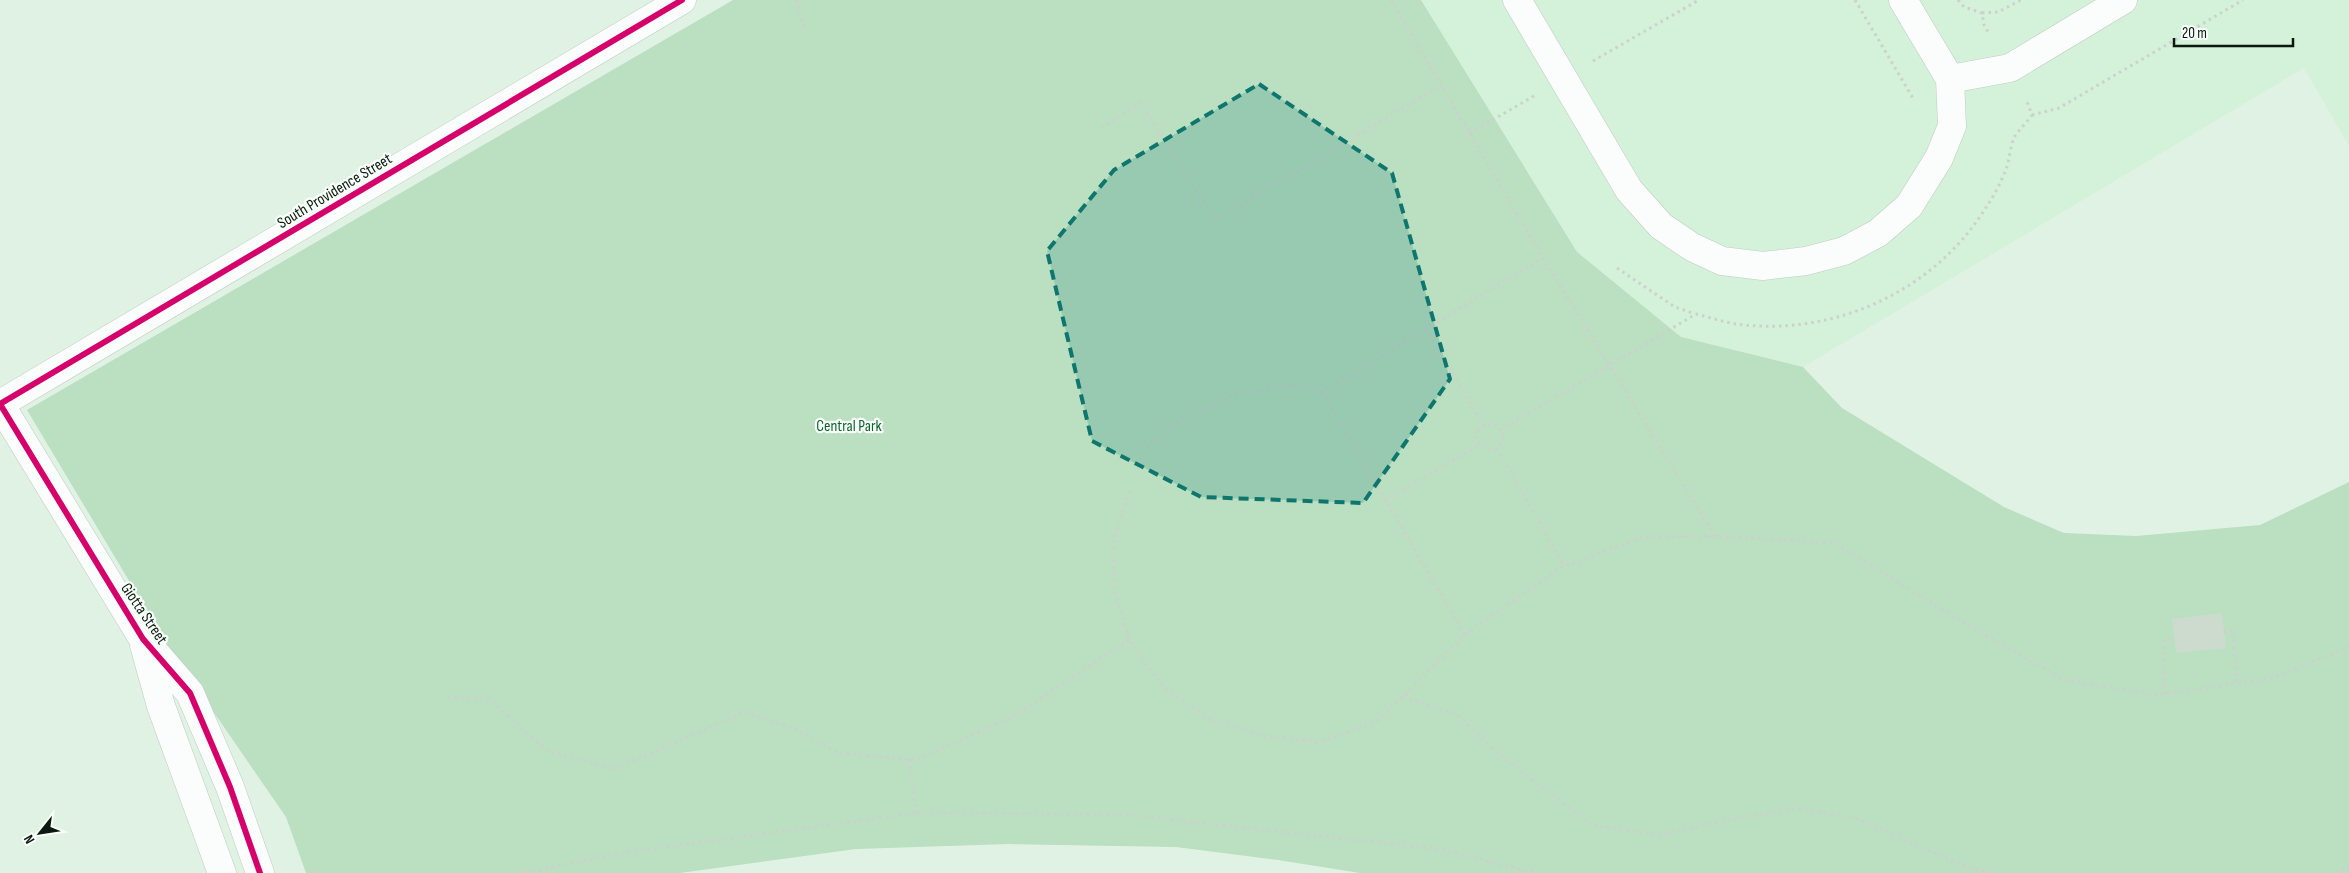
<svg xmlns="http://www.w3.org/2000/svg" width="2349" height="873" viewBox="0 0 2349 873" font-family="'Sofia Sans Condensed',sans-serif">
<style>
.built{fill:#d4f1da}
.green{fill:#badfc1}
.building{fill:#cddbcf}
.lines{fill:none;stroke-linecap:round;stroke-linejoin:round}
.minor-casing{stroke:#c0ccc1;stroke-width:29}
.path{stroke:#ccd1cd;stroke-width:3;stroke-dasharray:2.5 4;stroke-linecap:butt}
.minor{stroke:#fafdfb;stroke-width:28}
.cycleway-casing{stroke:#f8fef9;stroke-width:9}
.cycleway{stroke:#d6006c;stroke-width:6}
.marked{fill:#0f766e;fill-opacity:0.2;stroke:#0f766e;stroke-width:4;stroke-dasharray:10 6;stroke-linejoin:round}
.labels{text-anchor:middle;stroke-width:4.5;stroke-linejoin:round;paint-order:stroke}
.street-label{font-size:16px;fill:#0c170e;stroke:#f8fef9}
.park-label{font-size:16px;fill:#0d622d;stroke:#f8fef9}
</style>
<rect width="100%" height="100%" fill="#e0f2e3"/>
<!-- built -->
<path class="built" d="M 1421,0 L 2349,0 L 2349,146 L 2304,68 L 1803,367 L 1681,337 L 1577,252 Z"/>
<!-- green -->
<path class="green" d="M 733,0 L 1421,0 L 1577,252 L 1681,337 L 1803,367 L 1842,408 L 2004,507 L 2064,533 L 2136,536 L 2260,525 L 2349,482 L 2349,873 L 1360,873 L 1278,860 L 1176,847 L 1009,844 L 856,849 L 680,873 L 306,873 L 286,817 L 168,646 L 27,410 Z"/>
<!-- building -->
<path class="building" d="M 2222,613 L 2226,648 L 2176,653 L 2172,619 Z"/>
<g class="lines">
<!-- minor casing -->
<g class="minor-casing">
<g id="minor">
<path d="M 1517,0 L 1629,190 L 1661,226 L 1692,247 L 1722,261 L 1763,266 L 1806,261 L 1844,251 L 1878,233 L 1909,206 L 1939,158 L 1952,126 L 1950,79 L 1903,0"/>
<path d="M 1950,79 L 2010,68 L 2123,0"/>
<path d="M 0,404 L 682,0"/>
<path d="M 0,404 L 143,639 L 190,693 L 230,787 L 260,873"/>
<path d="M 144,645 L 161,706 L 222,873"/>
</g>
</g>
<!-- path -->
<g class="path">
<path d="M 796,0 L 804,28"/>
<path d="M 1391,0 L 1543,258 L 1715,536 L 1835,543 L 1946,612 L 2064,680 L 2156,695 L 2270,679 L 2349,647"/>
<path d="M 1855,0 L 1914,100"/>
<path d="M 1958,0 L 1964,7 L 1982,13 L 1984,25 L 1990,35"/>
<path d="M 1982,13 L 1998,12 L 2021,0"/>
<path d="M 1593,61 L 1699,0"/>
<path d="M 2032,115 L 2059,108 L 2243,0"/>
<path d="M 1101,128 L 1141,103 L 1215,220 L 1442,85"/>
<path d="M 1470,133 L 1534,96"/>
<path d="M 1617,268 L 1675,307 L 1695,314"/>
<path d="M 1426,329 L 1484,426"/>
<circle cx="1490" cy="437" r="13"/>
<path d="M 1500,430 L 1696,314 C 1709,317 1723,322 1736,324 C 1833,337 1933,292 1985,209 C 1993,197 2001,183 2006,169 C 2010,159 2010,145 2015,136 C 2020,129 2027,122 2032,115 L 2026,99"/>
<path d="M 1146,447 L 1178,422 L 1233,395 L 1296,385 L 1322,392"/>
<path d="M 1497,448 L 1564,566"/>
<path d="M 1130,491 L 1114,540 L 1114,590 L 1129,640 L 1163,687 L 1211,720 L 1266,736 L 1320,742 L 1379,720 L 1465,635 L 1564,566 L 1644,537 L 1715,536"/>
<path d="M 1385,500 L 1479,445"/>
<path d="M 2224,632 L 2233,630 L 2236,684"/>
<path d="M 1465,635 L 1322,392 L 1543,258"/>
<path d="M 2165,694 L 2164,639 L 2174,638"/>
<path d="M 1403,696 L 1458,715 L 1499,754 L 1591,825 L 1660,835 L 1732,819 L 1796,808 L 1855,818 L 1962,865 L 1992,873"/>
<path d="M 448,698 L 489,699 L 548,751 L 614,769 L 745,712 L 791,727 L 838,753 L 915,760 L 1012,717 L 1129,640"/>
<path d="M 910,759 L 916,813"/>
<path d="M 526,873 L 615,854 L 916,813 L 1120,814 L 1439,849 L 1537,873"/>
<path d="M 2337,873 L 2349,866"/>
</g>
<!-- minor -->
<use href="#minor" class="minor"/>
<!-- cycleway casing -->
<g class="cycleway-casing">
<g id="cycleway">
<path d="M 0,404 L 682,0"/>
<path d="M 0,404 L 143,639 L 190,693 L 230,787 L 260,873"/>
</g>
</g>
<!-- cycleway -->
<use href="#cycleway" class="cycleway"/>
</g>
<!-- marked area -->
<path class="marked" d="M 1259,84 L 1392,173 L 1450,379 L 1363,503 L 1201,497 L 1092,441 L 1047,251 L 1114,170 Z"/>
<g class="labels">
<!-- street labels -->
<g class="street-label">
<text transform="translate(334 190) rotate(-31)" y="6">South Providence Street</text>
<text transform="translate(145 613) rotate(56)" y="6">Giotta Street</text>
</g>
<!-- park labels -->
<g class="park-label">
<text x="849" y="431">Central Park</text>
</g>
</g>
<!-- north arrow -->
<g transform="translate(40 833) rotate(240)" stroke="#f8fef9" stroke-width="4" paint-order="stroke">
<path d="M0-4L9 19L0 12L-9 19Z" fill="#0c170e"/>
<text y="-8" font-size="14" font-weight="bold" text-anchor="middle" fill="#0c170e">N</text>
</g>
<!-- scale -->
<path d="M2174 38v8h119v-8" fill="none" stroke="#0c170e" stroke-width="2.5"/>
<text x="2182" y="38" font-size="15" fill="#0c170e" stroke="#f8fef9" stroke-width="4" paint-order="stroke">20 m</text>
</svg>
